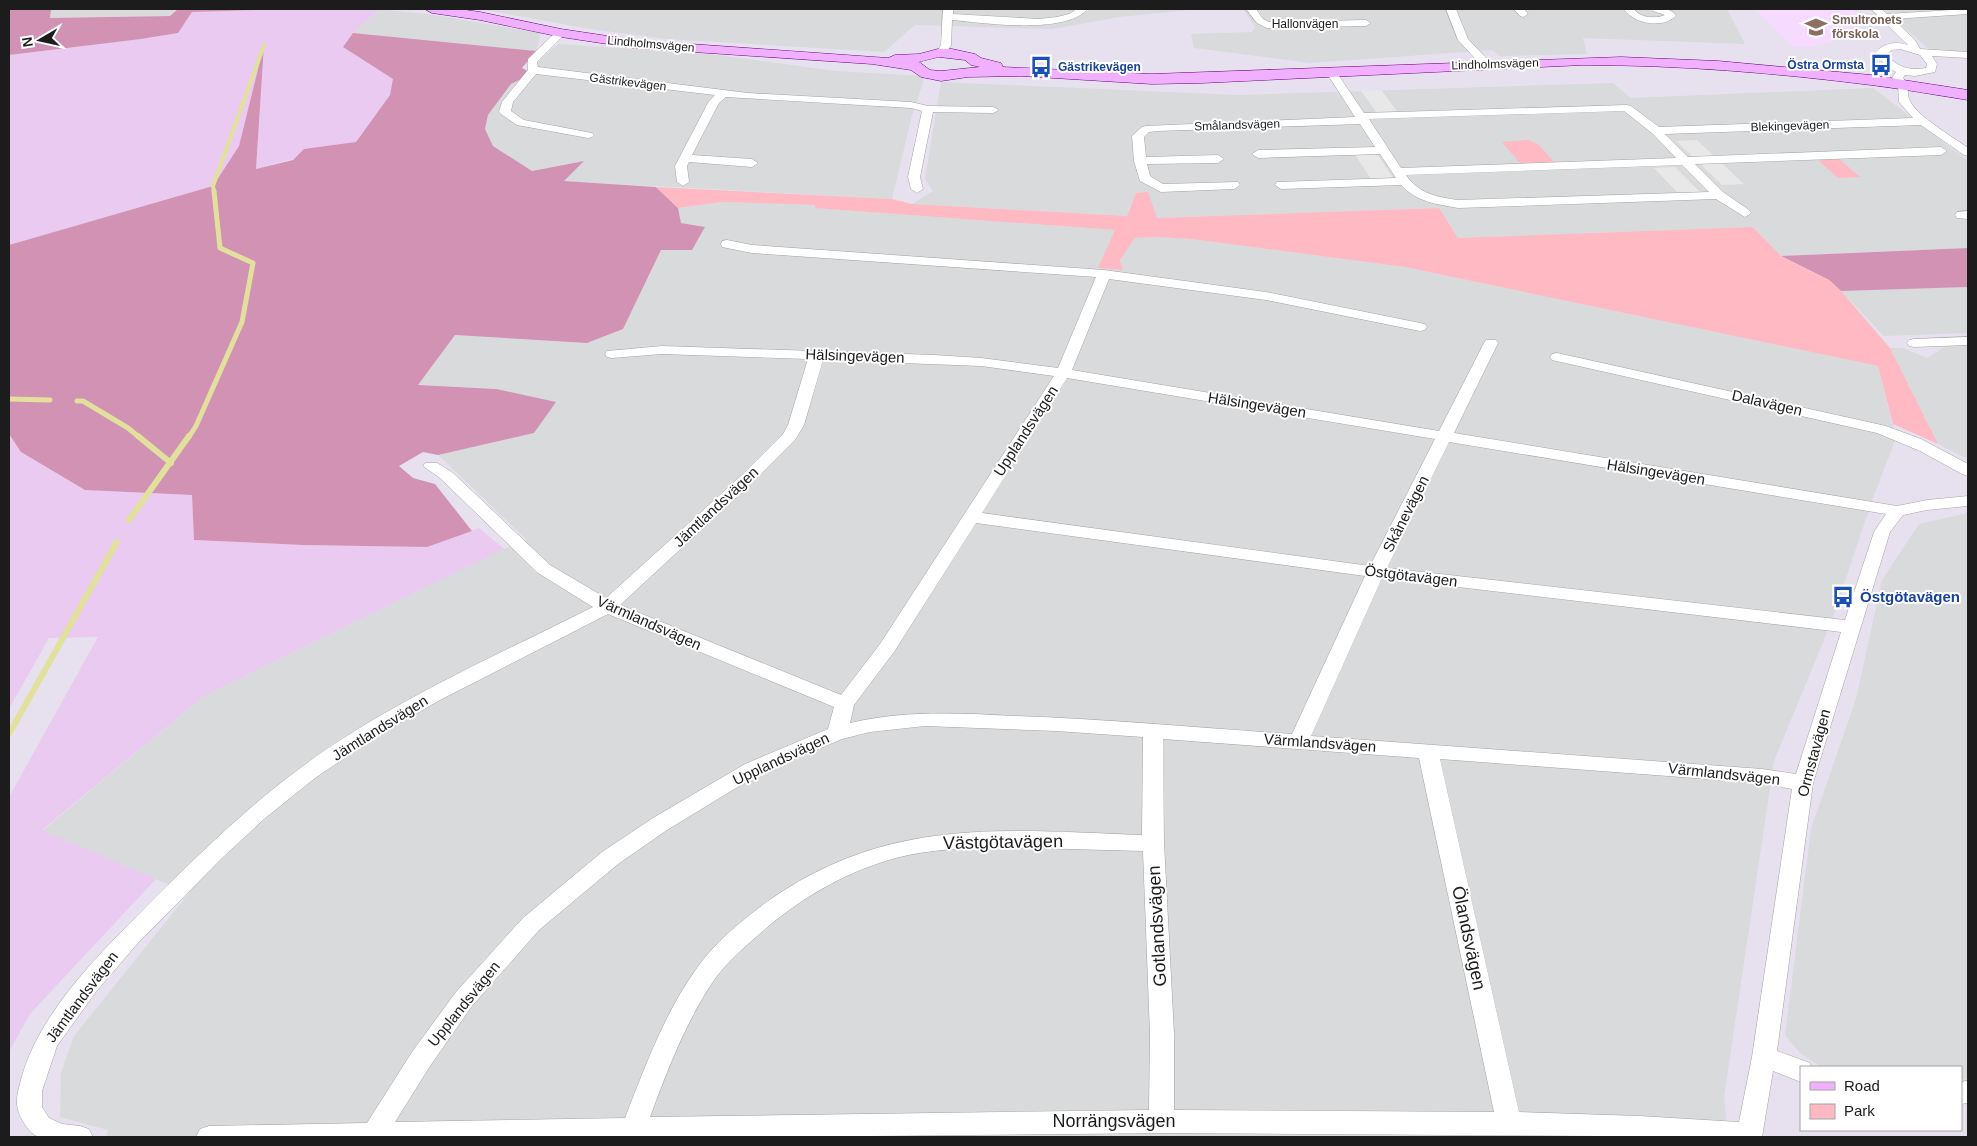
<svg xmlns="http://www.w3.org/2000/svg" width="1977" height="1146" viewBox="0 0 1977 1146" font-family="Arial,sans-serif">
<style>
.residential{fill:#d9dadb}
.education{fill:#f7daff}
.farmland{fill:#eacaf0}
.forest{fill:#d292b3}
.park{fill:#feb9c3}
.parking{fill:#e8e8e8}
.lines{fill:none;stroke-linecap:round;stroke-linejoin:round}
.stream-far2{stroke:#e1e19d;stroke-width:4}
.stream-far1{stroke:#e1e19d;stroke-width:5}
.stream{stroke:#e1e19d;stroke-width:6}
.minor-casing{stroke:#a3a3a3;stroke-width:1}
.secondary-casing{stroke:#690077;stroke-width:1}
.minor{fill:#fff;fill-rule:evenodd}
.secondary{fill:#f1afff;fill-rule:evenodd}
.labels{text-anchor:middle;stroke-width:4;stroke-linejoin:round;paint-order:stroke}
.far-education-label{font-size:12px;font-weight:bold;fill:#785e54;stroke:#fff;text-anchor:start}
.far-street-label{font-size:12px;fill:#1c1c1c;stroke:#fff}
.far-transit-label{font-size:12px;font-weight:bold;fill:#164399;stroke:#fff;text-anchor:end}
.street-label{font-size:15px;fill:#1c1c1c;stroke:#fff}
.transit-label{font-size:15px;font-weight:bold;fill:#164399;stroke:#fff;text-anchor:start}
.near-street-label{font-size:18px;fill:#1c1c1c;stroke:#fff}
</style>
<rect width="100%" height="100%" fill="#e7e1ef"/>
<!-- residential -->
<g class="residential">
<path d="M 51,9 L 178,9 L 170,16 L 50,18 Z"/>
<path d="M 380,9 L 434,15 L 541,33 L 536,51 L 353,33 Z"/>
<path d="M 479,9 L 1200,9 L 1119,17 L 1053,29 L 915,25 L 884,52 L 666,39 L 590,29 Z"/>
<path d="M 1243,9 L 1727,9 L 1745,44 L 1583,38 L 1587,54 L 1499,56 L 1493,50 L 1310,63 L 1194,48 L 1191,34 L 1252,32 L 1255,27 Z"/>
<path d="M 1883,9 L 1968,9 L 1968,52 L 1930,50 Z"/>
<path d="M 558,44 L 711,54 L 836,71 L 925,76 L 911,119 L 892,199 L 563,181 L 583,161 L 532,171 L 493,146 L 485,129 L 488,115 L 511,84 Z"/>
<path d="M 941,82 L 1237,95 L 1613,83 L 1631,98 L 1873,88 L 1968,161 L 1968,248 L 1781,256 L 1753,227 L 1458,238 L 1439,208 L 1157,218 L 1129,207 L 1128,216 L 912,204 L 933,191 L 925,179 Z"/>
<path d="M 721,202 L 816,205 L 816,208 L 1116,230 L 1098,268 L 1123,270 L 1120,260 L 1135,238 L 1159,237 L 1191,239 L 1405,267 L 1878,366 L 1896,438 L 1873,498 L 1831,623 L 1774,761 L 1724,1097 L 1728,1137 L 106,1137 L 108,1130 L 60,1117 L 61,1073 L 74,1036 L 189,893 L 42,831 L 204,696 L 504,549 L 527,540 L 438,455 L 534,433 L 496,389 L 418,385 L 455,335 L 587,343 L 623,329 L 661,250 L 692,250 L 705,227 L 681,223 L 678,208 Z"/>
<path d="M 1968,287 L 1968,333 L 1884,336 L 1841,291 Z"/>
<path d="M 1968,345 L 1968,459 L 1938,444 L 1890,348 L 1903,348 L 1927,358 L 1946,346 Z"/>
<path d="M 1968,513 L 1968,1079 L 1961,1080 L 1961,1067 L 1821,1067 L 1800,1053 L 1785,1035 L 1811,829 L 1856,699 L 1882,580 L 1919,524 Z"/>
</g>
<!-- education -->
<path class="education" d="M 1755,9 L 1855,9 L 1854,22 L 1864,32 L 1811,47 L 1793,47 Z"/>
<!-- farmland -->
<g class="farmland">
<path d="M 290,9 L 380,9 L 353,33 L 343,47 L 395,80 L 390,95 L 356,142 L 256,169 L 264,48 L 239,146 L 213,186 L 9,245 L 9,55 L 141,39 L 178,33 L 192,12 Z"/>
<path d="M 9,434 L 21,452 L 85,490 L 192,495 L 194,540 L 303,545 L 427,547 L 479,528 L 504,549 L 204,696 L 42,830 L 156,879 L 30,1014 L 9,1052 L 9,797 L 98,637 L 49,638 L 9,709 Z"/>
</g>
<!-- forest -->
<g class="forest">
<path d="M 9,9 L 51,9 L 50,18 L 170,16 L 178,9 L 290,9 L 192,12 L 178,33 L 141,39 L 9,55 Z"/>
<path d="M 353,33 L 536,51 L 522,68 L 526,70 L 529,75 L 511,84 L 488,115 L 485,129 L 493,146 L 532,171 L 584,161 L 564,181 L 656,187 L 678,208 L 681,223 L 705,227 L 692,250 L 661,250 L 623,329 L 587,343 L 455,335 L 418,385 L 496,389 L 556,402 L 534,433 L 438,455 L 423,452 L 399,466 L 413,478 L 435,484 L 472,531 L 427,547 L 303,545 L 194,540 L 192,495 L 85,490 L 21,452 L 9,434 L 9,245 L 213,186 L 239,146 L 264,45 L 256,169 L 293,160 L 304,149 L 356,142 L 390,95 L 393,79 L 343,47 Z"/>
<path d="M 1968,248 L 1968,287 L 1841,291 L 1829,280 L 1781,256 Z"/>
</g>
<!-- park -->
<g class="park">
<path d="M 1529,140 L 1539,145 L 1554,162 L 1520,163 L 1502,142 Z"/>
<path d="M 1839,159 L 1860,177 L 1838,178 L 1818,160 Z"/>
<path d="M 656,187 L 892,199 L 912,204 L 1127,216 L 1136,193 L 1148,192 L 1157,218 L 1439,208 L 1458,238 L 1753,227 L 1781,256 L 1829,280 L 1841,291 L 1890,348 L 1938,444 L 1893,424 L 1878,366 L 1405,267 L 1191,239 L 1159,237 L 1135,238 L 1120,260 L 1123,270 L 1098,268 L 1115,230 L 815,208 L 815,205 L 721,202 L 678,208 Z"/>
</g>
<!-- parking -->
<g class="parking">
<path d="M 1382,90 L 1382,91 L 1397,111 L 1376,112 L 1361,91 Z"/>
<path d="M 1697,140 L 1744,184 L 1722,185 L 1676,141 Z"/>
<path d="M 1377,154 L 1393,178 L 1371,179 L 1355,155 Z"/>
<path d="M 1675,167 L 1700,192 L 1678,193 L 1654,168 Z"/>
</g>
<g class="lines">
<!-- stream-far2 -->
<path class="stream-far2" d="M 214,192 L 213,186 L 264,45"/>
<!-- stream-far1 -->
<g class="stream-far1">
<path d="M 9,399 L 50,400"/>
<path d="M 77,401 L 83,401 L 128,428 L 139,437"/>
<path d="M 189,437 L 196,426 L 242,322 L 253,263 L 220,248 L 214,191"/>
</g>
<!-- stream -->
<g class="stream">
<path d="M 138,436 L 171,463"/>
<path d="M 129,520 L 189,436"/>
<path d="M 9,734 L 117,542"/>
</g>
<!-- minor casing -->
<g class="minor-casing">
<g id="minor">
<path d="M 943,9 L 953,9 L 953,14 L 1039,19 L 1057,17 L 1069,14 L 1077,9 L 1088,9 C 1064,35 985,23 952,20 L 951,45 L 945,55 L 941,56 L 936,53 L 941,45 Z"/>
<path d="M 1246,9 L 1256,9 L 1263,19 L 1269,22 L 1366,20 L 1371,23 L 1366,26 L 1267,28 L 1257,23 Z"/>
<path d="M 1446,9 L 1456,9 L 1468,39 L 1490,62 L 1491,64 L 1490,66 L 1482,66 L 1458,40 Z"/>
<path d="M 1514,9 L 1524,9 L 1528,14 L 1523,17 L 1520,16 Z"/>
<path d="M 1624,9 L 1634,9 C 1640,18 1655,19 1665,15 L 1653,11 L 1651,9 C 1660,9 1671,7 1676,16 C 1662,29 1634,24 1624,9 Z"/>
<path d="M 1871,9 L 1881,9 L 1887,14 L 1968,9 L 1968,14 L 1893,19 L 1915,40 L 1920,49 L 1968,52 L 1968,58 L 1932,56 L 1937,64 L 1935,72 L 1915,76 L 1905,75 L 1903,78 L 1908,85 C 1908,90 1907,96 1910,101 C 1917,116 1953,137 1968,148 L 1968,156 L 1964,155 L 1921,125 L 1665,134 L 1688,157 L 1941,147 L 1947,151 L 1941,155 L 1695,164 L 1723,192 L 1749,210 L 1751,213 L 1745,217 L 1716,199 L 1458,208 C 1436,204 1417,202 1401,185 L 1281,189 L 1275,185 L 1277,182 L 1396,178 L 1380,154 L 1258,158 L 1252,154 L 1258,150 L 1375,147 L 1360,124 L 1158,131 L 1149,132 L 1144,137 L 1146,157 L 1218,155 L 1224,159 L 1218,163 L 1147,164 L 1150,176 L 1163,184 L 1238,182 L 1240,185 L 1234,189 L 1161,192 L 1140,181 L 1134,161 L 1132,136 L 1142,127 L 1146,126 L 1355,117 L 1326,72 L 1331,69 L 1335,70 L 1364,113 L 1627,105 L 1631,106 L 1659,127 L 1913,118 L 1899,102 L 1898,85 L 1892,78 L 1896,72 L 1887,67 L 1875,53 C 1884,43 1895,41 1908,45 ZM 1900,49 L 1920,55 L 1927,64 L 1926,68 C 1909,71 1897,67 1886,54 L 1892,50 ZM 1624,111 L 1652,133 L 1676,158 L 1401,168 L 1369,119 ZM 1682,165 L 1709,192 L 1458,200 C 1437,197 1419,194 1406,175 Z"/>
<path d="M 561,30 L 566,33 L 537,62 L 538,67 L 748,93 L 911,102 L 928,106 L 993,107 L 999,110 L 993,113 L 933,112 L 920,177 L 923,189 L 917,193 L 911,189 L 908,177 L 922,111 L 911,108 L 726,97 L 719,103 L 692,155 L 752,159 L 758,163 L 752,167 L 689,162 L 687,166 L 689,182 L 683,186 L 677,182 L 675,166 L 709,101 L 715,95 L 536,74 L 513,102 L 511,111 L 524,120 L 592,133 L 594,135 L 592,137 L 588,138 L 517,125 L 501,114 L 499,112 L 502,102 L 528,70 L 528,59 L 557,31 Z"/>
<path d="M 1968,211 L 1968,219 L 1957,218 L 1955,215 L 1957,212 Z"/>
<path d="M 727,240 L 752,245 L 1104,270 L 1266,292 L 1420,323 L 1425,324 L 1427,327 L 1425,330 L 1420,331 L 1266,300 L 1109,279 L 1072,370 L 1439,431 L 1484,343 L 1486,340 L 1496,340 L 1498,343 L 1454,433 L 1897,506 L 1927,500 L 1968,496 L 1968,506 L 1927,510 L 1903,515 L 1890,532 L 1813,783 L 1777,1051 L 1810,1063 L 1811,1067 L 1801,1067 L 1801,1082 L 1773,1071 L 1762,1137 L 1171,1133 L 771,1137 L 196,1137 L 200,1129 L 209,1126 L 367,1123 L 412,1052 L 456,992 L 523,918 L 602,852 L 653,818 L 745,764 L 828,729 L 834,707 L 608,614 L 440,700 L 382,733 L 315,778 L 264,819 L 222,858 L 137,944 L 95,993 L 57,1046 L 42,1091 L 42,1107 L 49,1118 L 62,1124 L 80,1126 L 89,1129 L 93,1137 L 39,1137 C 31,1134 29,1130 24,1123 C 13,1106 17,1095 22,1076 C 39,1016 93,960 137,916 C 189,864 240,813 299,769 C 389,702 494,657 593,607 L 538,573 L 440,478 L 423,466 L 425,463 L 437,463 L 452,472 L 550,565 L 606,598 L 741,476 L 783,434 L 788,425 L 808,359 L 662,354 L 612,358 L 607,357 L 605,354 L 607,351 L 662,346 L 934,355 L 981,358 L 1058,368 L 1096,277 L 752,253 L 722,247 L 721,244 L 722,241 ZM 823,360 L 981,366 L 1054,376 L 880,644 L 841,695 L 620,605 L 753,482 L 795,440 L 804,425 ZM 1067,378 L 1435,439 L 1370,566 L 982,513 ZM 1449,442 L 1886,514 L 1874,532 L 1845,620 L 1387,568 ZM 976,523 L 1365,576 L 1292,734 C 1200,728 1108,719 1016,716 C 959,713 905,710 850,723 L 854,705 L 894,652 ZM 1382,578 L 1841,632 L 1796,774 L 1762,769 L 1311,736 ZM 925,726 L 1056,731 L 1143,737 L 1142,835 C 1004,830 889,816 768,901 C 743,920 715,942 697,968 C 665,1012 645,1067 625,1118 L 395,1122 L 430,1066 L 472,1006 L 539,930 L 618,864 L 667,830 L 759,774 L 842,739 L 870,732 ZM 1163,739 L 1419,758 L 1494,1112 L 1174,1110 L 1174,1034 L 1164,843 ZM 1440,759 L 1762,783 L 1792,789 L 1752,1057 L 1739,1122 L 1639,1116 L 1519,1112 ZM 995,847 L 1143,851 L 1150,1034 L 1149,1110 L 650,1117 C 667,1071 685,1024 712,983 C 724,965 740,951 756,937 C 801,896 859,863 919,853 C 944,849 969,848 995,847 Z"/>
<path d="M 1968,337 L 1968,345 L 1914,347 L 1909,346 L 1907,343 L 1909,340 L 1914,339 Z"/>
<path d="M 1557,353 L 1886,426 L 1921,439 L 1968,464 L 1968,476 L 1962,474 L 1920,451 L 1877,433 L 1552,360 L 1550,357 L 1552,354 Z"/>
<path d="M 1968,1081 L 1968,1103 L 1961,1104 L 1961,1082 Z"/>
</g>
</g>
<!-- secondary casing -->
<g class="secondary-casing">
<path id="secondary" d="M 425,9 L 459,9 L 480,12 L 561,29 L 634,40 L 888,58 L 895,55 L 919,54 L 938,49 L 952,49 L 975,54 L 981,58 L 1001,63 L 1003,67 L 1152,74 L 1621,57 L 1718,61 L 1871,75 L 1968,90 L 1968,100 C 1936,95 1903,89 1871,85 C 1776,73 1679,65 1583,65 L 1202,83 L 1152,84 L 1021,76 L 968,77 L 941,81 L 921,77 L 911,70 L 872,64 L 634,48 L 561,37 L 480,20 L 432,13 ZM 939,57 L 965,60 L 971,65 L 980,67 L 941,71 L 930,70 L 919,62 Z"/>
</g>
<!-- minor -->
<use href="#minor" class="minor"/>
<!-- secondary -->
<use href="#secondary" class="secondary"/>
</g>
<!-- icons -->
<defs>
<g id="school-bare" transform="scale(1.725)"><path d="M0-5L7-2L0 1L-7-2ZM-4 1L0 2.5L4 1V4Q0 6-4 4Z" fill="#8d6e63" stroke="#fff" stroke-width="2.5" paint-order="stroke"/></g>
<g id="bus-bare" transform="scale(1.725)"><path d="M-5-6H5V4H4V6H2V4H-2V6H-4V4H-5ZM-3.5-4V0h7V-4ZM-3.5 1.2v1.5H-2V1.2ZM2 1.2v1.5H3.5V1.2Z" fill="#1a4fb4" stroke="#fff" stroke-width="2.5" paint-order="stroke"/></g>
</defs>
<g fill-rule="evenodd">
<use href="#school-bare" x="1816" y="27"/>
<use href="#bus-bare" x="1881" y="65"/>
<use href="#bus-bare" x="1041" y="67"/>
<use href="#bus-bare" x="1843" y="597"/>
</g>
<g class="labels">
<!-- far-education labels -->
<g class="far-education-label">
<text x="1832" y="24">Smultronets<tspan x="1832" dy="14">förskola</tspan></text>
</g>
<!-- far-street labels -->
<g class="far-street-label">
<text x="1305" y="28">Hallonvägen</text>
<text transform="translate(651 44) rotate(5)" y="4">Lindholmsvägen</text>
<text transform="translate(1495 64) rotate(-2)" y="4">Lindholmsvägen</text>
<text transform="translate(628 82) rotate(7)" y="4">Gästrikevägen</text>
<text transform="translate(1237 125) rotate(-2)" y="4">Smålandsvägen</text>
<text transform="translate(1790 126) rotate(-2)" y="4">Blekingevägen</text>
</g>
<!-- far-transit labels -->
<g class="far-transit-label">
<text x="1864" y="69">Östra Ormsta</text>
<text x="1058" y="71" text-anchor="start">Gästrikevägen</text>
</g>
<!-- street labels -->
<g class="street-label">
<text transform="translate(855 356) rotate(2)" y="5">Hälsingevägen</text>
<text transform="translate(1767 403) rotate(13)" y="5">Dalavägen</text>
<text transform="translate(1257 405) rotate(9)" y="5">Hälsingevägen</text>
<text transform="translate(1026 431) rotate(-57)" y="5">Upplandsvägen</text>
<text transform="translate(1656 472) rotate(9)" y="5">Hälsingevägen</text>
<text transform="translate(716 507) rotate(-43)" y="5">Jämtlandsvägen</text>
<text transform="translate(1406 514) rotate(-63)" y="5">Skånevägen</text>
<text transform="translate(1411 576) rotate(7)" y="5">Östgötavägen</text>
<text transform="translate(649 623) rotate(24)" y="5">Värmlandsvägen</text>
<text transform="translate(380 728) rotate(-32)" y="5">Jämtlandsvägen</text>
<text transform="translate(1320 743) rotate(4)" y="5">Värmlandsvägen</text>
<text transform="translate(1814 753) rotate(-75)" y="5">Ormstavägen</text>
<text transform="translate(781 759) rotate(-25)" y="5">Upplandsvägen</text>
<text transform="translate(1724 774) rotate(6)" y="5">Värmlandsvägen</text>
<text transform="translate(82 997) rotate(-53)" y="5">Jämtlandsvägen</text>
<text transform="translate(464 1004) rotate(-51)" y="5">Upplandsvägen</text>
</g>
<!-- transit labels -->
<g class="transit-label">
<text x="1860" y="602">Östgötavägen</text>
</g>
<!-- near-street labels -->
<g class="near-street-label">
<text transform="translate(1003 842) rotate(-1)" y="6">Västgötavägen</text>
<text transform="translate(1157 926) rotate(-93)" y="6">Gotlandsvägen</text>
<text transform="translate(1469 938) rotate(78)" y="6">Ölandsvägen</text>
<text x="1114" y="1127">Norrängsvägen</text>
</g>
</g>
<!-- border -->
<rect width="1977" height="1146" fill="none" stroke="#1c1c1c" stroke-width="20"/>
<!-- legend -->
<rect x="1800" y="1066" width="162" height="65" fill="#ffffff" stroke="#a4a4a4"/>
<rect x="1810" y="1082" width="25" height="8" fill="#f1afff" stroke="#a4a4a4"/>
<text x="1844" y="1091" font-size="15" fill="#1c1c1c">Road</text>
<rect x="1810" y="1104" width="25" height="15" fill="#feb9c3" stroke="#a4a4a4"/>
<text x="1844" y="1116" font-size="15" fill="#1c1c1c">Park</text>
<!-- north arrow -->
<g transform="translate(40 40) rotate(261)" stroke="#ffffff" stroke-width="4" paint-order="stroke">
<path d="M0-4L9 19L0 12L-9 19Z" fill="#1c1c1c"/>
<text y="-8" font-size="14" font-weight="bold" text-anchor="middle" fill="#1c1c1c">N</text>
</g>
</svg>
